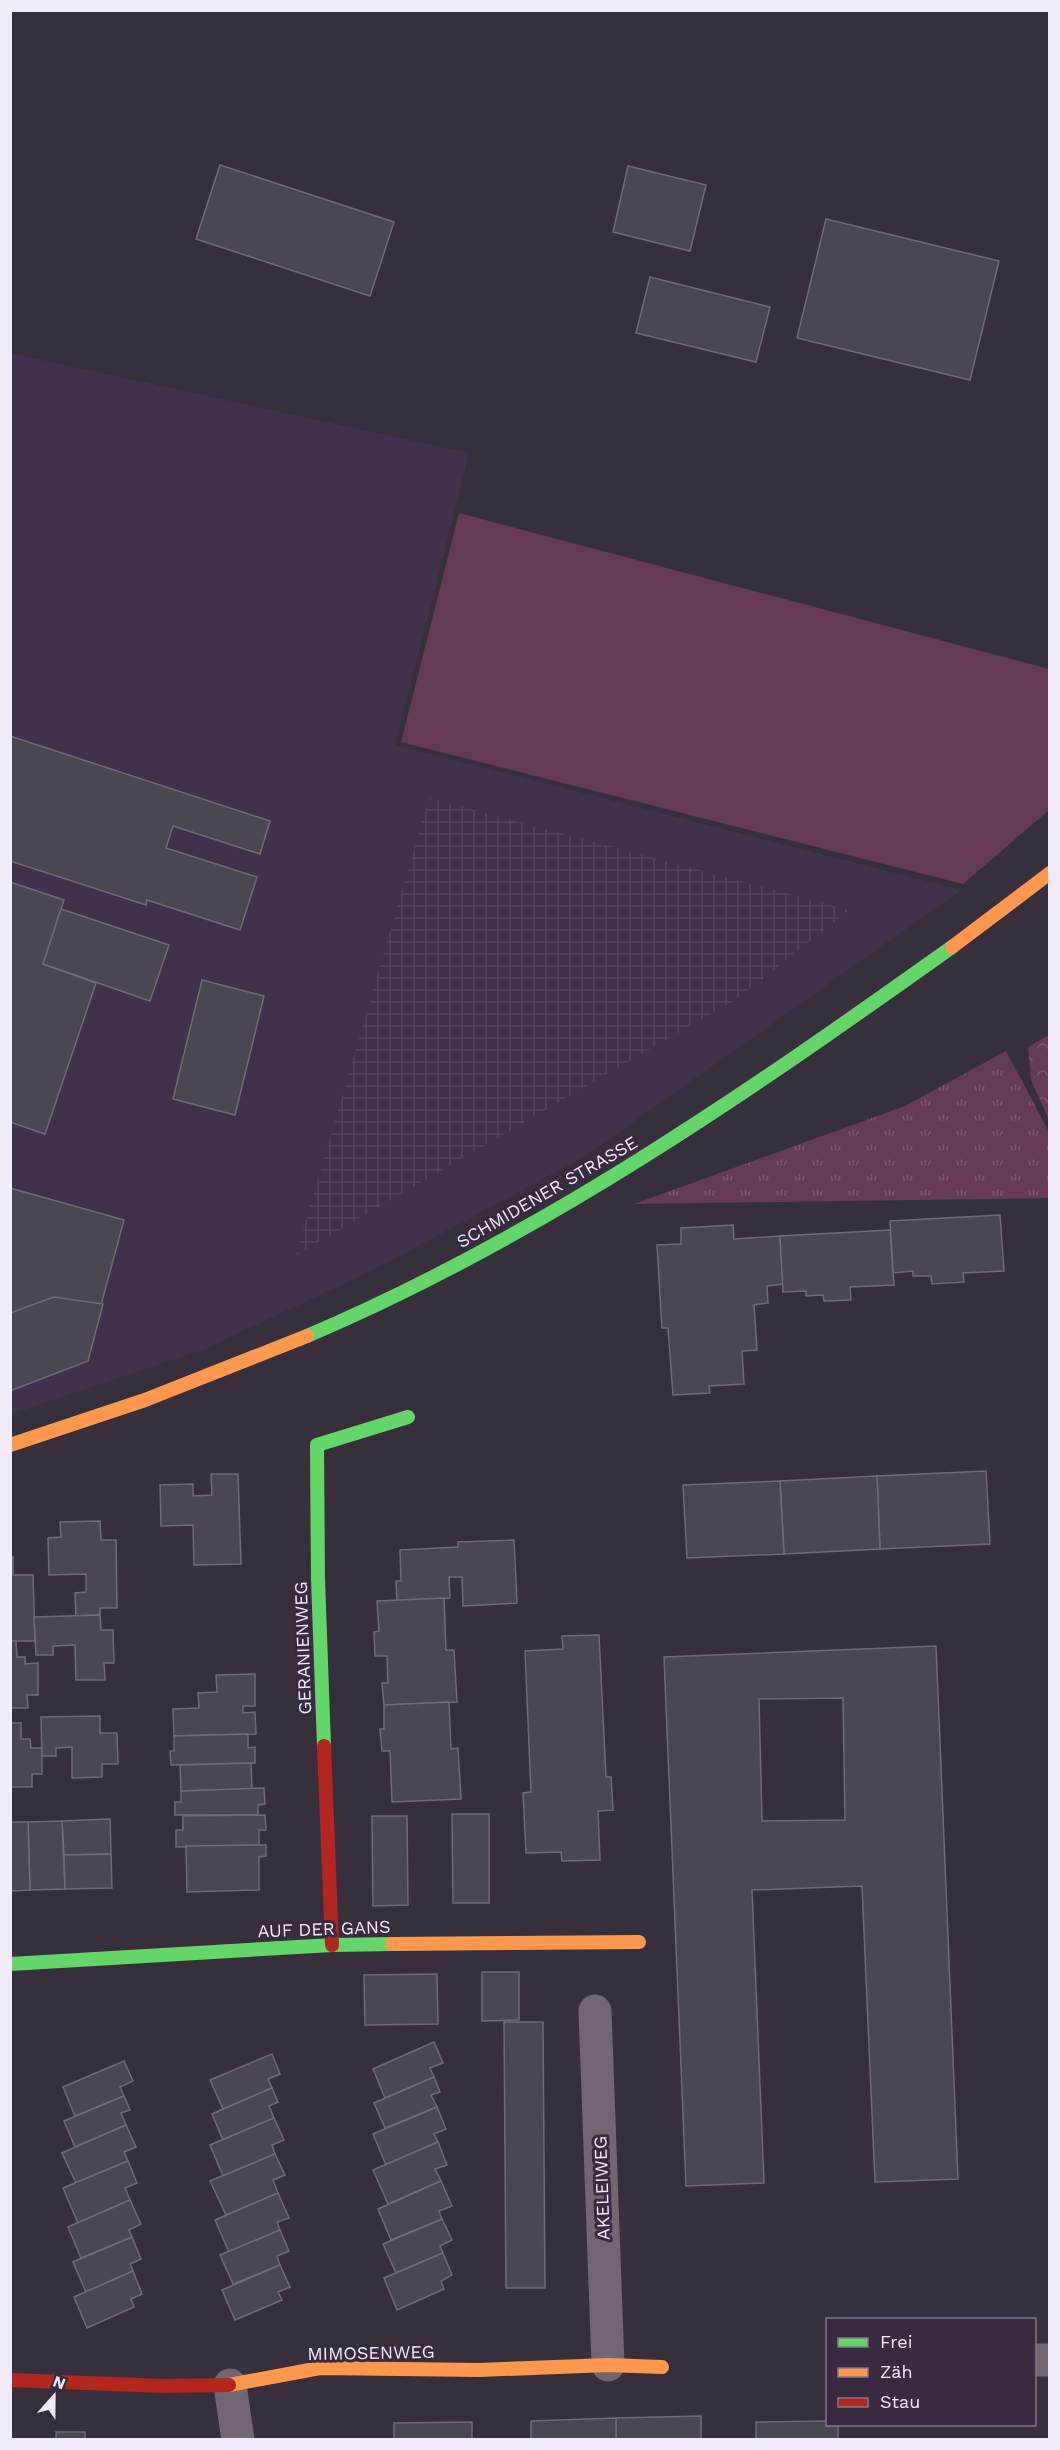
<svg xmlns="http://www.w3.org/2000/svg" width="1060" height="2450" viewBox="0 0 1060 2450" font-family="'Work Sans',sans-serif">
<style>
.built{fill:#41324c}
.industrial{fill:url(#industrial-grid)}
.grass{fill:url(#grass-tufts)}
.park{fill:url(#park-crowns)}
.garden{fill:#643b52}
.building{fill:#4a4650;stroke:#6f6b76;stroke-width:1.5;fill-rule:evenodd}
.lines{fill:none;stroke-linecap:round;stroke-linejoin:round}
.street{stroke:#716671;stroke-width:33}
.fast{stroke:#63d668;stroke-width:14}
.slow{stroke:#ff974d;stroke-width:14}
.jam{stroke:#b3261e;stroke-width:14}
.labels{text-anchor:middle;stroke-width:6;stroke-linejoin:round;paint-order:stroke}
.street-label{font-size:18px;fill:#f3ebfa;stroke:#382b41}
</style>
<defs>
<pattern id="industrial-grid" width="8" height="8" patternUnits="userSpaceOnUse" patternTransform="scale(1.5)"><rect width="8" height="8" fill="#41324c"/><path d="M0 4h8M4 0v8" fill="none" stroke="#54465e"/></pattern>
<pattern id="grass-tufts" width="24" height="20" patternUnits="userSpaceOnUse" patternTransform="scale(1.5)"><rect width="24" height="20" fill="#643b52"/><path d="M3 7l-1-3M5 7V3M7 7l1-3M15 17l-1-3M17 17v-4M19 17l1-3" fill="none" stroke="#7b586c"/></pattern>
<pattern id="park-crowns" width="20" height="18" patternUnits="userSpaceOnUse" patternTransform="scale(1.5)"><rect width="20" height="18" fill="#643b52"/><path d="M2 6a3 3 0 1 1 6 0M12 15a3 3 0 1 1 6 0" fill="none" stroke="#7b586c"/></pattern>
</defs>
<rect width="100%" height="100%" fill="#37303c"/>
<!-- built -->
<path class="built" d="M 10,353 L 469,453 L 395,745 L 961,890 L 584,1157 L 379,1267 L 205,1349 L 11,1414 Z"/>
<!-- industrial -->
<path class="industrial" d="M 429,798 L 849,910 L 738,998 L 296,1255 Z"/>
<!-- grass -->
<path class="grass" d="M 1006,1051 L 1049,1132 L 1049,1198 L 634,1204 L 905,1106 Z"/>
<!-- park -->
<path class="park" d="M 1049,1035 L 1049,1120 L 1031,1080 L 1028,1047 Z"/>
<!-- garden -->
<path class="garden" d="M 459,513 L 1049,669 L 1049,810 L 963,884 L 401,742 Z"/>
<!-- building -->
<g class="building">
<path d="M 220,165 L 394,222 L 370,296 L 196,239 Z"/>
<path d="M 628,166 L 706,185 L 690,251 L 613,232 Z"/>
<path d="M 826,219 L 999,261 L 970,380 L 797,338 Z"/>
<path d="M 650,277 L 770,307 L 756,362 L 636,333 Z"/>
<path d="M 10,736 L 270,821 L 260,854 L 173,826 L 166,848 L 257,877 L 240,930 L 147,900 L 146,905 L 10,861 Z"/>
<path d="M 10,882 L 64,900 L 43,964 L 96,983 L 45,1134 L 10,1122 Z"/>
<path d="M 61,909 L 169,945 L 150,1001 L 43,964 Z"/>
<path d="M 202,980 L 264,996 L 235,1115 L 173,1099 Z"/>
<path d="M 10,1188 L 124,1220 L 101,1305 L 54,1298 L 10,1314 Z"/>
<path d="M 1000,1215 L 1004,1271 L 963,1273 L 964,1282 L 932,1284 L 931,1276 L 913,1276 L 913,1271 L 893,1273 L 890,1221 Z"/>
<path d="M 733,1225 L 734,1239 L 780,1236 L 783,1284 L 767,1286 L 768,1303 L 754,1305 L 757,1350 L 742,1351 L 744,1384 L 709,1386 L 710,1393 L 673,1395 L 668,1328 L 662,1328 L 657,1245 L 681,1244 L 681,1228 Z"/>
<path d="M 890,1230 L 894,1285 L 850,1287 L 851,1300 L 824,1301 L 823,1295 L 806,1296 L 806,1291 L 783,1292 L 780,1236 Z"/>
<path d="M 54,1297 L 103,1304 L 88,1361 L 10,1391 L 10,1313 Z"/>
<path d="M 986,1471 L 990,1544 L 880,1549 L 877,1476 Z"/>
<path d="M 211,1474 L 238,1474 L 241,1564 L 194,1565 L 193,1525 L 161,1526 L 160,1485 L 193,1484 L 193,1496 L 212,1495 Z"/>
<path d="M 877,1476 L 880,1549 L 784,1554 L 780,1481 Z"/>
<path d="M 780,1481 L 784,1554 L 687,1558 L 683,1485 Z"/>
<path d="M 100,1521 L 101,1540 L 116,1540 L 117,1608 L 100,1608 L 100,1615 L 76,1616 L 75,1593 L 86,1592 L 86,1574 L 49,1575 L 48,1538 L 61,1537 L 60,1522 Z"/>
<path d="M 514,1540 L 517,1603 L 463,1606 L 462,1577 L 449,1577 L 450,1598 L 397,1601 L 396,1581 L 401,1581 L 400,1550 L 458,1547 L 458,1542 Z"/>
<path d="M 10,1557 L 13,1557 L 13,1575 L 33,1575 L 35,1641 L 10,1641 Z"/>
<path d="M 444,1598 L 446,1650 L 454,1650 L 457,1702 L 384,1705 L 382,1683 L 388,1683 L 387,1656 L 375,1656 L 374,1632 L 379,1631 L 377,1601 Z"/>
<path d="M 100,1615 L 101,1630 L 113,1630 L 114,1663 L 104,1663 L 105,1680 L 76,1680 L 75,1645 L 53,1646 L 53,1655 L 36,1655 L 34,1617 Z"/>
<path d="M 599,1635 L 606,1777 L 611,1777 L 613,1810 L 598,1811 L 600,1860 L 562,1861 L 561,1852 L 526,1853 L 523,1793 L 531,1792 L 525,1651 L 563,1649 L 562,1636 Z"/>
<path d="M 10,1641 L 16,1641 L 17,1657 L 25,1657 L 25,1664 L 38,1663 L 38,1695 L 27,1695 L 28,1708 L 10,1708 Z"/>
<path d="M 936,1646 L 958,2179 L 875,2182 L 862,1886 L 752,1890 L 764,2183 L 686,2186 L 664,1657 ZM 843,1698 L 845,1820 L 762,1821 L 759,1699 Z"/>
<path d="M 255,1674 L 255,1706 L 243,1706 L 243,1713 L 255,1712 L 256,1734 L 174,1736 L 173,1709 L 199,1708 L 198,1693 L 217,1692 L 216,1675 Z"/>
<path d="M 449,1702 L 451,1749 L 458,1748 L 461,1799 L 392,1802 L 390,1751 L 382,1751 L 380,1729 L 384,1729 L 384,1705 Z"/>
<path d="M 100,1716 L 100,1733 L 117,1733 L 118,1764 L 102,1764 L 102,1777 L 72,1778 L 72,1747 L 56,1748 L 56,1756 L 42,1756 L 41,1717 Z"/>
<path d="M 10,1723 L 21,1723 L 21,1739 L 30,1739 L 31,1748 L 42,1748 L 42,1774 L 32,1774 L 32,1787 L 10,1787 Z"/>
<path d="M 248,1734 L 248,1748 L 255,1747 L 255,1763 L 171,1765 L 170,1751 L 174,1751 L 174,1736 Z"/>
<path d="M 251,1763 L 252,1789 L 181,1791 L 180,1765 Z"/>
<path d="M 264,1788 L 265,1804 L 258,1805 L 258,1815 L 175,1815 L 175,1802 L 181,1802 L 181,1791 Z"/>
<path d="M 452,1814 L 489,1814 L 489,1903 L 453,1903 Z"/>
<path d="M 265,1815 L 266,1830 L 259,1830 L 259,1845 L 176,1847 L 176,1830 L 183,1830 L 183,1816 Z"/>
<path d="M 372,1816 L 407,1816 L 408,1905 L 373,1906 Z"/>
<path d="M 110,1819 L 111,1854 L 64,1855 L 62,1821 Z"/>
<path d="M 62,1821 L 65,1889 L 30,1890 L 28,1822 Z"/>
<path d="M 10,1822 L 28,1822 L 30,1890 L 10,1891 Z"/>
<path d="M 259,1845 L 266,1845 L 266,1856 L 259,1857 L 259,1890 L 187,1892 L 186,1846 Z"/>
<path d="M 111,1854 L 112,1888 L 65,1889 L 64,1855 Z"/>
<path d="M 482,1972 L 519,1972 L 519,2020 L 482,2021 Z"/>
<path d="M 437,1974 L 438,2024 L 365,2025 L 364,1975 Z"/>
<path d="M 504,2022 L 543,2022 L 545,2288 L 506,2288 Z"/>
<path d="M 434,2042 L 443,2063 L 430,2068 L 434,2077 L 385,2098 L 373,2069 Z"/>
<path d="M 272,2054 L 280,2074 L 268,2079 L 272,2088 L 223,2109 L 210,2080 Z"/>
<path d="M 124,2061 L 133,2081 L 120,2087 L 124,2096 L 75,2116 L 63,2087 Z"/>
<path d="M 434,2077 L 440,2092 L 431,2095 L 437,2107 L 385,2128 L 374,2103 Z"/>
<path d="M 272,2088 L 278,2102 L 269,2106 L 274,2118 L 223,2140 L 212,2114 Z"/>
<path d="M 124,2096 L 130,2110 L 121,2113 L 126,2125 L 75,2147 L 64,2121 Z"/>
<path d="M 437,2107 L 446,2129 L 434,2134 L 438,2142 L 386,2165 L 373,2134 Z"/>
<path d="M 274,2118 L 284,2140 L 272,2145 L 275,2154 L 223,2176 L 210,2145 Z"/>
<path d="M 126,2125 L 136,2147 L 124,2152 L 128,2161 L 76,2183 L 62,2153 Z"/>
<path d="M 438,2142 L 447,2165 L 435,2169 L 441,2181 L 388,2204 L 373,2170 Z"/>
<path d="M 275,2154 L 285,2175 L 273,2180 L 278,2193 L 226,2215 L 210,2181 Z"/>
<path d="M 128,2161 L 137,2183 L 125,2188 L 130,2200 L 78,2223 L 63,2188 Z"/>
<path d="M 441,2181 L 452,2206 L 439,2211 L 442,2219 L 391,2240 L 378,2209 Z"/>
<path d="M 278,2193 L 289,2218 L 277,2222 L 280,2230 L 229,2252 L 215,2220 Z"/>
<path d="M 130,2200 L 141,2224 L 129,2230 L 132,2237 L 81,2258 L 68,2227 Z"/>
<path d="M 442,2219 L 452,2240 L 440,2246 L 443,2253 L 396,2273 L 383,2244 Z"/>
<path d="M 280,2230 L 289,2251 L 277,2256 L 280,2265 L 233,2284 L 220,2255 Z"/>
<path d="M 132,2237 L 141,2259 L 130,2264 L 133,2271 L 86,2292 L 73,2262 Z"/>
<path d="M 443,2253 L 452,2275 L 441,2281 L 444,2289 L 397,2310 L 384,2278 Z"/>
<path d="M 280,2265 L 290,2287 L 278,2292 L 282,2300 L 235,2320 L 222,2290 Z"/>
<path d="M 133,2271 L 142,2294 L 131,2299 L 134,2307 L 87,2328 L 74,2297 Z"/>
<path d="M 701,2416 L 701,2440 L 616,2440 L 616,2418 Z"/>
<path d="M 616,2418 L 616,2440 L 531,2440 L 531,2421 Z"/>
<path d="M 828,2421 L 828,2424 L 838,2424 L 838,2440 L 756,2440 L 756,2422 Z"/>
<path d="M 472,2422 L 472,2440 L 394,2440 L 394,2423 Z"/>
<rect x="56" y="2432" width="29" height="8"/>
</g>
<g class="lines">
<!-- street -->
<g class="street">
<path d="M 595,2011 L 608,2365"/>
<path d="M 1034,2360 L 1050,2360"/>
<path d="M 230,2385 L 238,2440"/>
</g>
<!-- fast -->
<g class="fast">
<path d="M 307,1336 C 540,1237 747,1093 952,947"/>
<path d="M 324,1746 L 318,1579 L 317,1445 L 408,1417"/>
<path d="M 10,1964 L 332,1945 L 392,1944"/>
</g>
<!-- slow -->
<g class="slow">
<path d="M 952,947 L 1050,873"/>
<path d="M 10,1445 L 145,1400 L 307,1336"/>
<path d="M 392,1944 L 639,1942"/>
<path d="M 229,2385 L 320,2368 L 479,2370 L 608,2365 L 662,2367"/>
</g>
<!-- jam -->
<g class="jam">
<path d="M 324,1746 L 332,1945"/>
<path d="M 10,2380 L 164,2386 L 229,2385"/>
</g>
</g>
<g class="labels">
<!-- street labels -->
<g class="street-label">
<text transform="translate(547 1192) rotate(-30)" y="6">SCHMIDENER STRASSE</text>
<text transform="translate(303 1648) rotate(-92)" y="6">GERANIENWEG</text>
<text transform="translate(324 1929) rotate(-2)" y="6">AUF DER GANS</text>
<text transform="translate(602 2188) rotate(-92)" y="6">AKELEIWEG</text>
<text transform="translate(371 2353) rotate(-1)" y="6">MIMOSENWEG</text>
</g>
</g>
<!-- border -->
<rect width="1060" height="2450" fill="none" stroke="#f3ebfa" stroke-width="24"/>
<!-- legend -->
<rect x="826" y="2318" width="210" height="108" fill="#382b41" stroke="#83788b" stroke-width="1.5"/>
<rect x="838" y="2338" width="30" height="9" fill="#63d668" stroke="#83788b" stroke-width="1.5"/>
<text x="880" y="2348" font-size="18" fill="#f3ebfa">Frei</text>
<rect x="838" y="2368" width="30" height="9" fill="#ff974d" stroke="#83788b" stroke-width="1.5"/>
<text x="880" y="2378" font-size="18" fill="#f3ebfa">Zäh</text>
<rect x="838" y="2398" width="30" height="9" fill="#b3261e" stroke="#83788b" stroke-width="1.5"/>
<text x="880" y="2408" font-size="18" fill="#f3ebfa">Stau</text>
<!-- north arrow -->
<g transform="translate(54 2396) rotate(21)" stroke="#382b41" stroke-width="4.5" paint-order="stroke">
<path d="M0-4.5L10 22L0 15L-10 22Z" fill="#f3ebfa"/>
<text y="-9" font-size="16" font-weight="bold" text-anchor="middle" fill="#f3ebfa">N</text>
</g>
</svg>
